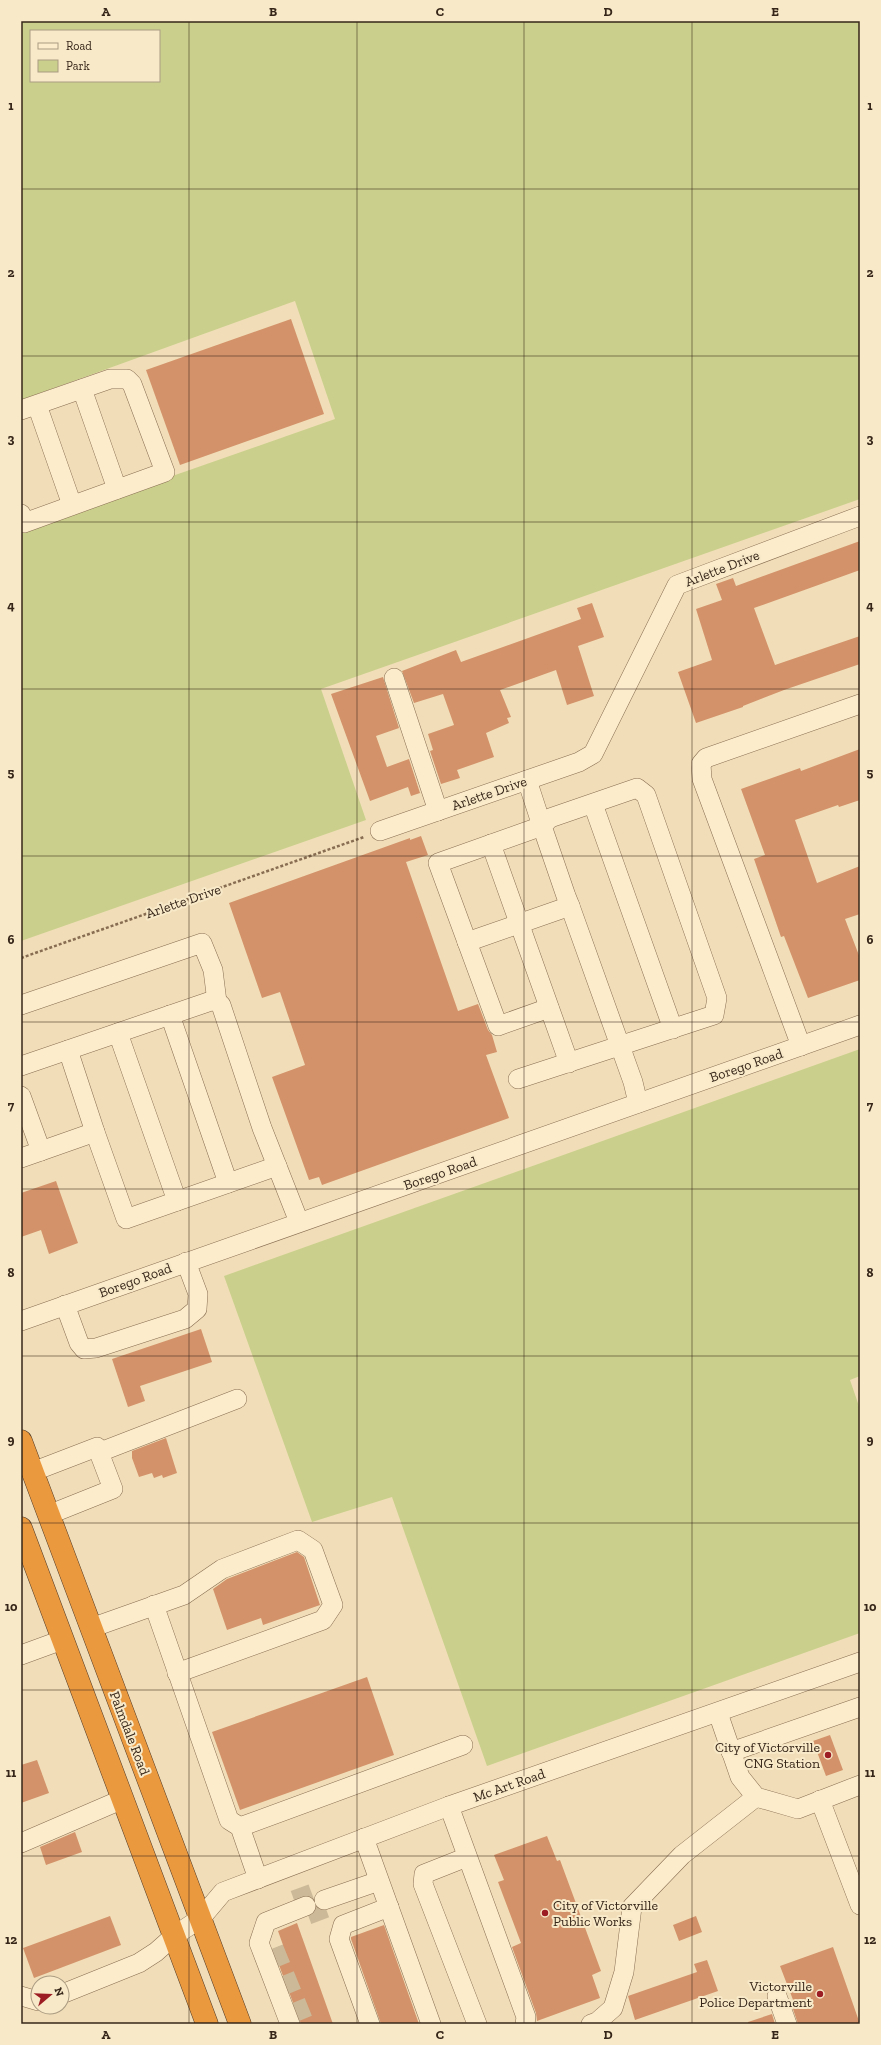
<svg xmlns="http://www.w3.org/2000/svg" width="881" height="2045" viewBox="0 0 881 2045" font-family="'Zilla Slab',serif">
<style>
.green{fill:#cad08c;fill-rule:evenodd}
.building{fill:#d3926a}
.lines{fill:none;stroke-linecap:round;stroke-linejoin:round}
.minor-tunnel{stroke:#ccb998;stroke-width:19;stroke-dasharray:19 10;stroke-linecap:butt}
.minor-casing{stroke:#886d52;stroke-width:20}
.highway-casing{stroke:#553b27;stroke-width:23}
.path{stroke:#886d52;stroke-width:2.5;stroke-dasharray:3 2;stroke-linecap:butt}
.minor{stroke:#fceccb;stroke-width:19}
.highway{stroke:#eb993e;stroke-width:22}
.grid{fill:none;stroke:#362619;stroke-width:1;stroke-opacity:0.55}
.poi-dot{fill:#9c1d23;stroke:#f8e9c8;stroke-width:1.5}
.labels{text-anchor:middle;stroke-width:4;stroke-linejoin:round;paint-order:stroke}
.street-label{font-size:14px;fill:#362619;stroke:#f8e9c8}
.poi-label{font-size:14px;fill:#362619;stroke:#f8e9c8;text-anchor:end}
.neatline{fill:none;stroke:#362619;stroke-width:1.5}
.grid-label{font-size:13px;text-anchor:middle;font-weight:bold;fill:#362619}
</style>
<rect width="100%" height="100%" fill="#f1deb8"/>
<!-- green -->
<g class="green">
<path d="M 21,21 L 860,21 L 860,499 L 321,689 L 366,820 L 21,941 L 21,529 L 335,419 L 295,301 L 21,400 ZM 31,31 L 159,31 L 159,81 L 31,81 Z"/>
<path d="M 860,1049 L 860,1376 L 850,1380 L 860,1409 L 860,1633 L 487,1766 L 392,1497 L 312,1522 L 224,1276 Z"/>
</g>
<!-- building -->
<g class="building">
<path d="M 291,319 L 324,414 L 180,465 L 146,370 Z"/>
<path d="M 860,541 L 860,570 L 754,608 L 775,665 L 860,636 L 860,664 L 784,690 L 743,706 L 743,707 L 696,723 L 678,672 L 712,660 L 696,609 L 722,600 L 716,584 L 733,578 L 736,586 Z"/>
<path d="M 592,603 L 604,637 L 578,646 L 594,696 L 567,705 L 556,670 L 500,690 L 511,717 L 507,718 L 509,723 L 486,733 L 494,757 L 457,770 L 460,778 L 441,784 L 430,751 L 433,750 L 428,734 L 454,725 L 443,694 L 414,703 L 402,671 L 456,650 L 461,662 L 581,619 L 577,608 Z"/>
<path d="M 383,677 L 399,728 L 376,736 L 387,767 L 409,759 L 420,793 L 411,796 L 408,787 L 370,801 L 331,694 Z"/>
<path d="M 860,749 L 860,800 L 839,807 L 838,805 L 795,820 L 817,883 L 860,866 L 860,914 L 845,919 L 860,958 L 860,980 L 808,998 L 784,936 L 781,937 L 754,859 L 765,855 L 741,789 L 800,768 L 801,771 Z"/>
<path d="M 421,836 L 428,855 L 406,862 L 458,1011 L 478,1004 L 488,1030 L 492,1035 L 497,1052 L 486,1055 L 509,1118 L 322,1185 L 319,1177 L 309,1180 L 272,1077 L 305,1065 L 280,992 L 262,998 L 229,903 L 410,838 L 410,840 Z"/>
<path d="M 56,1181 L 78,1243 L 49,1254 L 41,1230 L 21,1237 L 21,1193 Z"/>
<path d="M 201,1329 L 212,1362 L 140,1386 L 145,1401 L 128,1407 L 112,1359 Z"/>
<path d="M 166,1438 L 177,1473 L 163,1478 L 162,1475 L 154,1478 L 152,1473 L 139,1477 L 132,1458 L 132,1451 Z"/>
<path d="M 297,1552 L 304,1557 L 320,1605 L 263,1625 L 261,1618 L 227,1630 L 213,1589 L 227,1579 Z"/>
<path d="M 367,1677 L 394,1755 L 240,1810 L 212,1732 Z"/>
<path d="M 830,1735 L 843,1770 L 826,1776 L 813,1741 Z"/>
<path d="M 37,1760 L 49,1793 L 21,1803 L 21,1765 Z"/>
<path d="M 75,1832 L 82,1852 L 46,1865 L 40,1847 Z"/>
<path d="M 547,1836 L 557,1861 L 560,1860 L 601,1971 L 592,1975 L 600,1998 L 537,2021 L 536,2013 L 512,1947 L 521,1943 L 498,1882 L 504,1880 L 494,1855 Z"/>
<path d="M 110,1916 L 121,1945 L 34,1978 L 23,1948 Z"/>
<path d="M 696,1916 L 702,1932 L 679,1941 L 673,1925 Z"/>
<path d="M 297,1923 L 333,2024 L 301,2024 L 273,1949 L 283,1945 L 278,1931 Z"/>
<path d="M 384,1925 L 419,2024 L 381,2024 L 351,1939 L 351,1937 Z"/>
<path d="M 833,1947 L 860,2024 L 798,2024 L 792,2006 L 795,2005 L 780,1966 Z"/>
<path d="M 707,1960 L 718,1991 L 635,2020 L 628,1996 L 697,1972 L 694,1964 Z"/>
<path d="M 772,2014 L 775,2024 L 748,2024 L 748,2022 Z"/>
</g>
<g class="lines">
<!-- minor-tunnel -->
<g class="minor-tunnel">
<path d="M 294,1900 L 313,1893"/>
<path d="M 308,1915 L 327,1908"/>
<path d="M 274,1948 L 305,2024"/>
</g>
<!-- minor casing -->
<g class="minor-casing">
<g id="minor">
<path d="M 82,389 L 117,489"/>
<path d="M 37,405 L 72,505"/>
<path d="M 21,410 L 110,379 L 127,379 L 132,384 L 165,472 L 24,523 L 21,514"/>
<path d="M 394,678 L 438,811"/>
<path d="M 527,780 L 542,826 L 438,863 L 498,1026 L 549,1008"/>
<path d="M 593,804 L 673,1029"/>
<path d="M 380,831 L 579,762 L 593,754 L 677,585 L 860,516"/>
<path d="M 491,844 L 569,1063"/>
<path d="M 467,942 L 570,906"/>
<path d="M 21,1005 L 202,943 L 213,970 L 217,1002"/>
<path d="M 170,1015 L 228,1183"/>
<path d="M 118,1033 L 177,1201"/>
<path d="M 801,1046 L 702,779 L 701,764 L 706,758 L 860,704"/>
<path d="M 68,1050 L 95,1132"/>
<path d="M 21,1066 L 214,1000 L 221,1005 L 262,1128 L 299,1222"/>
<path d="M 518,1079 L 714,1015 L 717,998 L 646,795 L 637,788 L 550,818 L 542,826 L 566,896 L 570,906 L 633,1082 L 638,1103"/>
<path d="M 21,1096 L 41,1151 L 95,1132 L 126,1219 L 277,1166"/>
<path d="M 21,1158 L 41,1151"/>
<path d="M 65,1305 L 79,1343 L 84,1349 L 96,1348 L 185,1319 L 197,1309 L 198,1294 L 186,1262"/>
<path d="M 21,1321 L 860,1025"/>
<path d="M 100,1452 L 237,1399"/>
<path d="M 32,1472 L 97,1447 L 113,1489 L 48,1515"/>
<path d="M 154,1605 L 229,1820 L 240,1827 L 258,1879"/>
<path d="M 91,1628 L 184,1595 L 222,1569 L 298,1540 L 313,1550 L 333,1605 L 323,1620 L 177,1673"/>
<path d="M 21,1655 L 62,1640"/>
<path d="M 718,1713 L 740,1777 L 756,1797 L 798,1809 L 860,1785"/>
<path d="M 731,1752 L 860,1707"/>
<path d="M 820,1800 L 860,1905"/>
<path d="M 449,1806 L 526,2017 L 525,2024"/>
<path d="M 240,1827 L 463,1745"/>
<path d="M 364,1838 L 431,2024"/>
<path d="M 21,1843 L 123,1799"/>
<path d="M 467,1857 L 424,1874 L 423,1884 L 477,2024"/>
<path d="M 324,1900 L 379,1881"/>
<path d="M 62,1994 L 139,1963 L 156,1952 L 174,1936 L 201,1918 L 223,1892 L 449,1806 L 860,1662"/>
<path d="M 21,1996 L 38,2001"/>
<path d="M 777,1996 L 787,2024"/>
<path d="M 290,2024 L 259,1943 L 266,1922 L 306,1906"/>
<path d="M 370,2024 L 339,1939 L 343,1925 L 389,1907"/>
<path d="M 591,2024 L 597,2022 L 613,2008 L 624,1972 L 632,1907 L 682,1855 L 756,1797"/>
</g>
</g>
<!-- highway casing -->
<g class="highway-casing">
<g id="highway">
<path d="M 21,1441 L 240,2024"/>
<path d="M 21,1528 L 207,2024"/>
</g>
</g>
<!-- path -->
<path class="path" d="M 21,958 L 364,837"/>
<!-- minor -->
<use href="#minor" class="minor"/>
<!-- highway -->
<use href="#highway" class="highway"/>
</g>
<!-- grid -->
<path class="grid" d="M 189,21 L 189,2024M 357,21 L 357,2024M 524,21 L 524,2024M 692,21 L 692,2024M 21,189 L 860,189M 21,356 L 860,356M 21,522 L 860,522M 21,689 L 860,689M 21,856 L 860,856M 21,1022 L 860,1022M 21,1189 L 860,1189M 21,1356 L 860,1356M 21,1523 L 860,1523M 21,1690 L 860,1690M 21,1856 L 860,1856"/>
<!-- markers -->
<g class="poi-dot">
<circle cx="828" cy="1755" r="4"/>
<circle cx="545" cy="1913" r="4"/>
<circle cx="820" cy="1994" r="4"/>
</g>
<g class="labels">
<!-- street labels -->
<g class="street-label">
<text transform="translate(722 568) rotate(-21)" y="5">Arlette Drive</text>
<text transform="translate(489 793) rotate(-19)" y="5">Arlette Drive</text>
<text transform="translate(183 901) rotate(-19)" y="5">Arlette Drive</text>
<text transform="translate(746 1065) rotate(-19)" y="5">Borego Road</text>
<text transform="translate(440 1173) rotate(-19)" y="5">Borego Road</text>
<text transform="translate(135 1280) rotate(-20)" y="5">Borego Road</text>
<text transform="translate(130 1733) rotate(69)" y="5">Palmdale Road</text>
<text transform="translate(509 1785) rotate(-19)" y="5">Mc Art Road</text>
</g>
<!-- poi labels -->
<g class="poi-label">
<text x="820" y="1752">City of Victorville<tspan x="820" dy="16">CNG Station</tspan></text>
<text x="553" y="1910" text-anchor="start">City of Victorville<tspan x="553" dy="16">Public Works</tspan></text>
<text x="812" y="1991">Victorville<tspan x="812" dy="16">Police Department</tspan></text>
</g>
</g>
<!-- border -->
<rect width="881" height="2045" fill="none" stroke="#f8e9c8" stroke-width="44"/>
<!-- legend -->
<rect x="30" y="30" width="130" height="52" fill="#f8e9c8" stroke="#aa9b82"/>
<rect x="38" y="43" width="20" height="6" fill="#fceccb" stroke="#aa9b82"/>
<text x="66" y="50" font-size="12" fill="#362619">Road</text>
<rect x="38" y="60" width="20" height="12" fill="#cad08c" stroke="#aa9b82"/>
<text x="66" y="70" font-size="12" fill="#362619">Park</text>
<!-- north arrow -->
<g transform="translate(50 1995) rotate(71)"><circle r="19" fill="#f8e9c8" stroke="#aa9b82"/>
<path d="M0-3L7 15L0 10L-7 15Z" fill="#9c1d23"/>
<text y="-6" font-size="11" font-weight="bold" text-anchor="middle" fill="#362619">N</text>
</g>
<rect x="22" y="22" width="837" height="2001" class="neatline"/>
<g class="grid-label">
<text x="106" y="16">A</text>
<text x="273" y="16">B</text>
<text x="440" y="16">C</text>
<text x="608" y="16">D</text>
<text x="775" y="16">E</text>
<text x="11" y="110">1</text>
<text x="870" y="110">1</text>
<text x="11" y="277">2</text>
<text x="870" y="277">2</text>
<text x="11" y="443">3</text>
<text x="870" y="443">3</text>
<text x="11" y="610">4</text>
<text x="870" y="610">4</text>
<text x="11" y="777">5</text>
<text x="870" y="777">5</text>
<text x="11" y="944">6</text>
<text x="870" y="944">6</text>
<text x="11" y="1110">7</text>
<text x="870" y="1110">7</text>
<text x="11" y="1277">8</text>
<text x="870" y="1277">8</text>
<text x="11" y="1444">9</text>
<text x="870" y="1444">9</text>
<text x="11" y="1611">10</text>
<text x="870" y="1611">10</text>
<text x="11" y="1777">11</text>
<text x="870" y="1777">11</text>
<text x="11" y="1944">12</text>
<text x="870" y="1944">12</text>
<text x="106" y="2039">A</text>
<text x="273" y="2039">B</text>
<text x="440" y="2039">C</text>
<text x="608" y="2039">D</text>
<text x="775" y="2039">E</text>
</g>
</svg>
